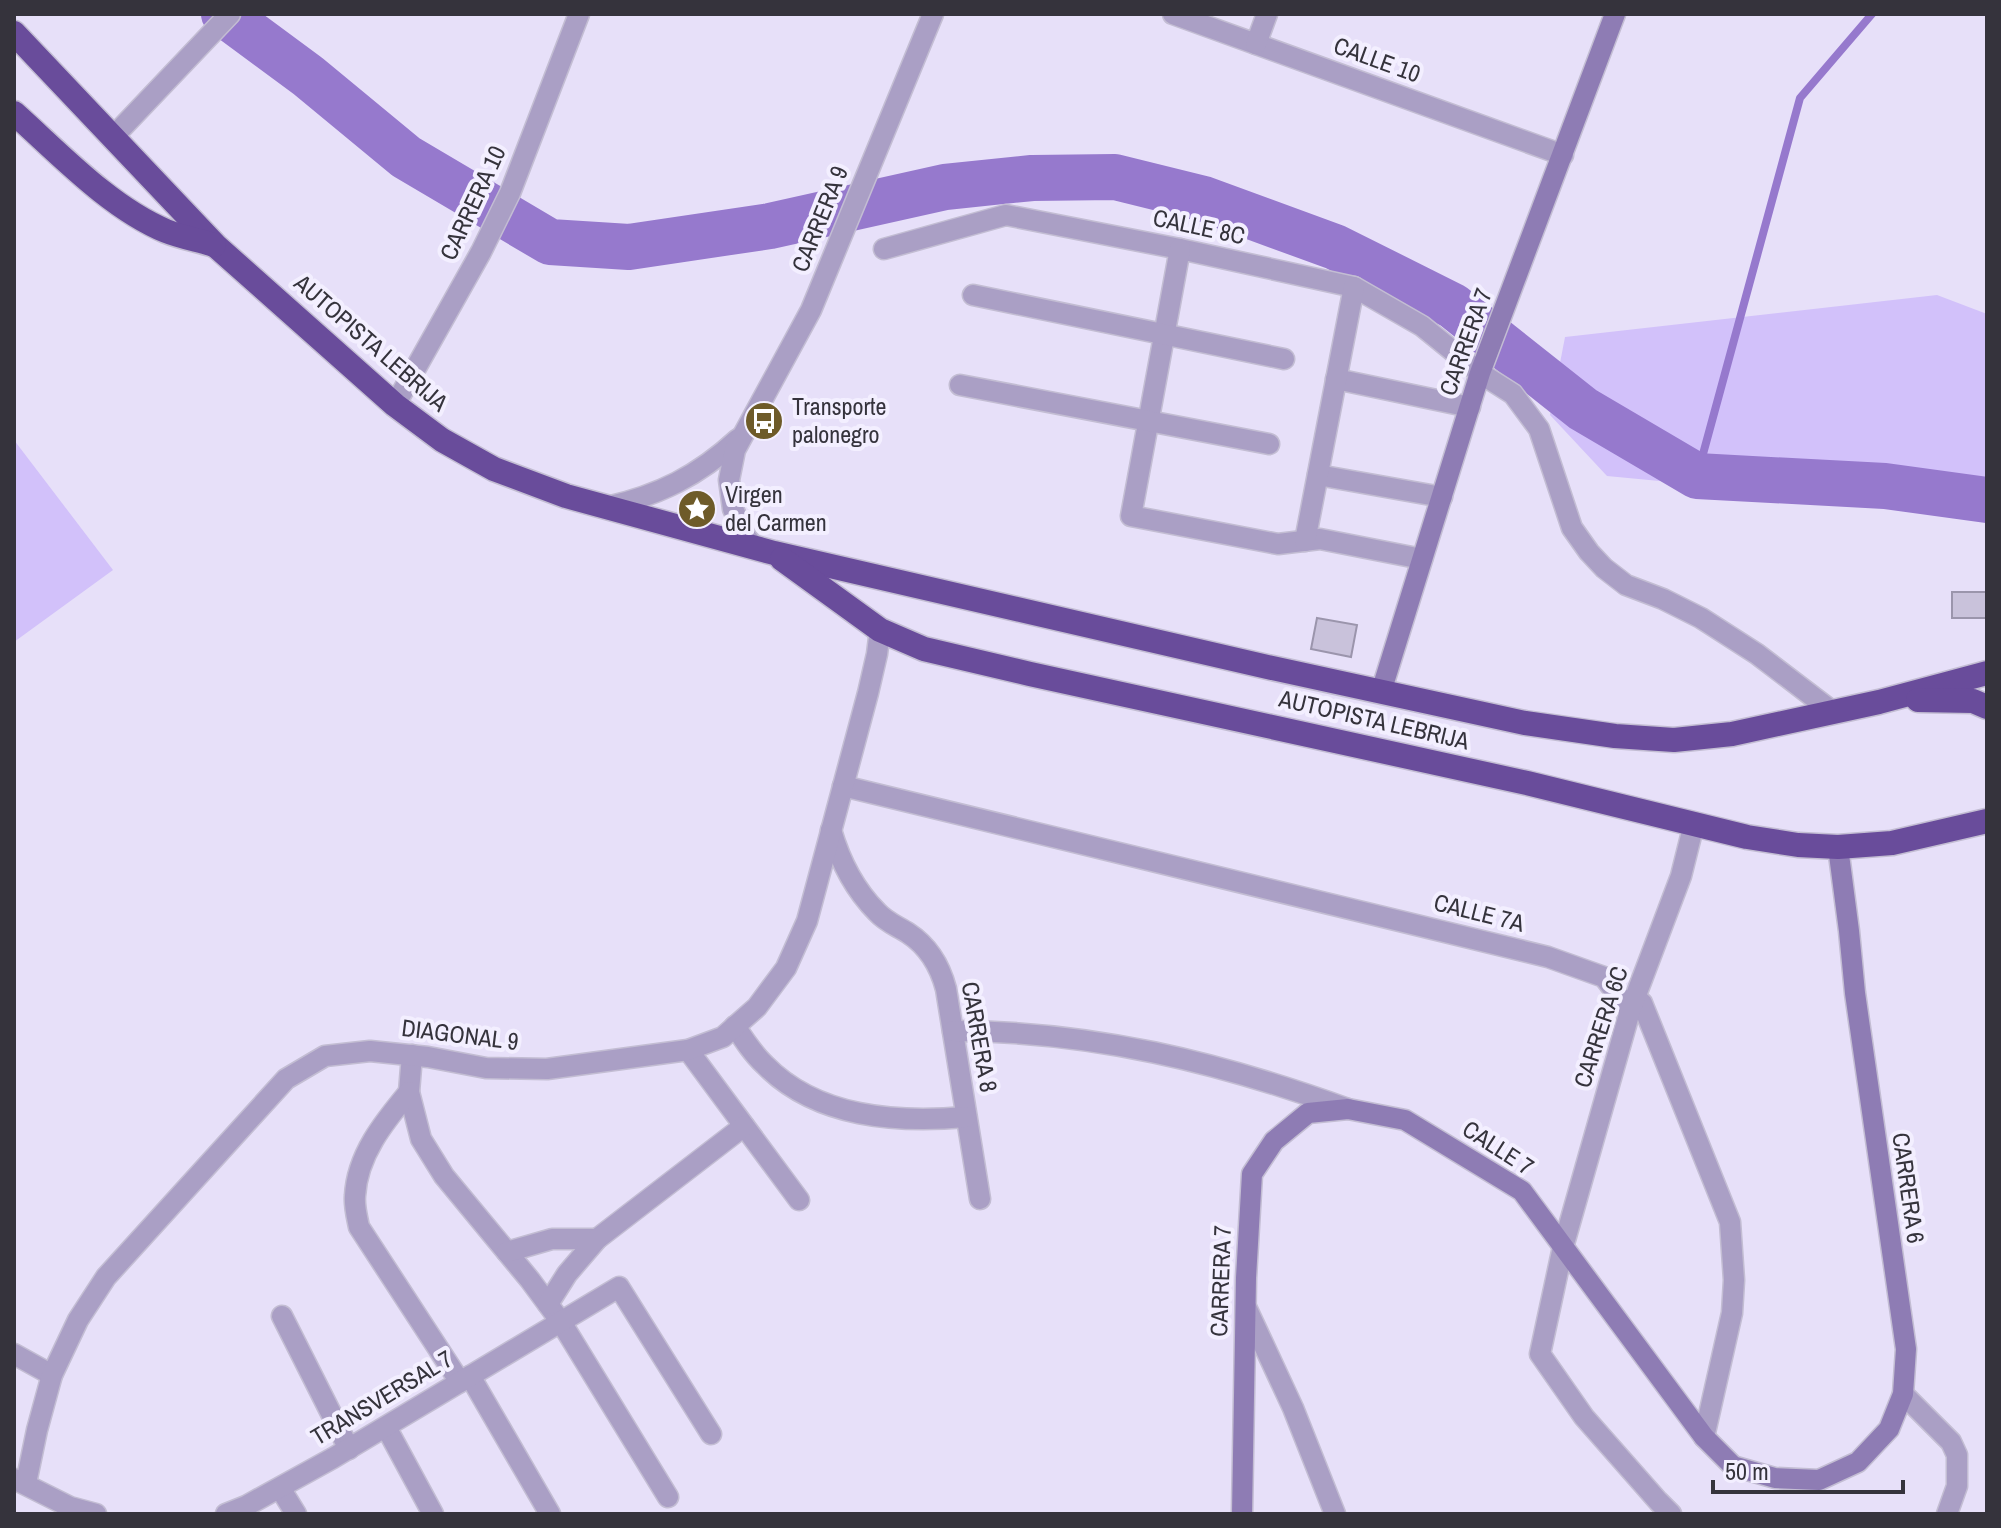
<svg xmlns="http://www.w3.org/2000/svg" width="2001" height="1528" viewBox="0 0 2001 1528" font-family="'Archivo Narrow',sans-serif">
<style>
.green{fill:#d2c1fa}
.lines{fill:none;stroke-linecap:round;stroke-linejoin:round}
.stream{stroke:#9679cd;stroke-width:8}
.river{stroke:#9679cd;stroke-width:46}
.building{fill:#c9c2db;stroke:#9b95ac;stroke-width:2}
.street-casing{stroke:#c3bdd3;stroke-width:23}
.secondary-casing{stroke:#c3bdd3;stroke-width:23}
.highway-casing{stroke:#c3bdd3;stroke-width:27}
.street{stroke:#aa9fc5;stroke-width:20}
.secondary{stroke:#8e7cb4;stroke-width:20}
.highway{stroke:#694c9b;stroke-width:24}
.labels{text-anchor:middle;stroke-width:8;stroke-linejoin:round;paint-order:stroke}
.street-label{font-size:24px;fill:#35333c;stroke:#f3efff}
.poi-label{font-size:24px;fill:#35333c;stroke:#f3efff;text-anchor:start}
</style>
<rect width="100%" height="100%" fill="#e7e0f9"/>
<!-- green -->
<g class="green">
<path d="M 1937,295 L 1987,314 L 1987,512 L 1607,476 L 1550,415 L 1565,337 Z"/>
<path d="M 14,440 L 113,570 L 14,642 Z"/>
</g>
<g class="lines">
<!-- stream -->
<path class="stream" d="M 1697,476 L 1800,98 L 1872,14"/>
<!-- river -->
<path class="river" d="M 224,14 L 308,76 L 406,157 L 550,242 L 629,247 L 770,226 L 945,187 L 1032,178 L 1115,177 L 1204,199 L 1335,247 L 1453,306 L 1583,409 L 1697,476 L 1885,486 L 1987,500"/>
</g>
<!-- building -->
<g class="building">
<rect x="1952" y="592" width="35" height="26"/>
<path d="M 1317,618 L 1357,625 L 1351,657 L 1311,649 Z"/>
</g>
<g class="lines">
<!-- street casing -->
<g class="street-casing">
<g id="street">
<path d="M 1173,14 L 1563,155"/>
<path d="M 1256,44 L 1267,14"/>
<path d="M 113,137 L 230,14"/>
<path d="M 884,249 L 1006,215 L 1180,249 L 1354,287 L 1422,326 L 1480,373 L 1513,394 L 1539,429 L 1572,528 L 1589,552 L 1604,568 L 1626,585 L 1663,599 L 1701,618 L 1757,654 L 1833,712"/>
<path d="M 1180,249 L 1131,516 L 1278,544 L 1320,539 L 1422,559"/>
<path d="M 973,295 L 1284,359"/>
<path d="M 1336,379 L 1470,407"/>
<path d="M 960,385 L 1269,444"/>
<path d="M 395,405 L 481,252 L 510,193 L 579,14"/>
<path d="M 1318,475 L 1442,497"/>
<path d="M 607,507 C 659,495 698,476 738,439"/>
<path d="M 1305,541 L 1354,287"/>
<path d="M 755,548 L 746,537 L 733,509 L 729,480 L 735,450 L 811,310 L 933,14"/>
<path d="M 843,786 L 1548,957 L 1604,977 L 1630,1011 L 1642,1003 L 1730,1222 L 1734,1280 L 1732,1313 L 1704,1437"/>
<path d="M 831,830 C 840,861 854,889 877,912 C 886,922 897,926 908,933 C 928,946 940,966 946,989 L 980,1199"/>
<path d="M 735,1026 C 744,1040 753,1054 765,1065 C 817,1118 897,1123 966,1117"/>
<path d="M 953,1031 C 1092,1031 1218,1062 1348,1109"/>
<path d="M 688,1050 L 799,1200"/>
<path d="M 412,1055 L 409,1092 L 421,1139 L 444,1176 L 530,1280 L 561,1322 L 668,1497"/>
<path d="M 409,1092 C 384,1122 357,1155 355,1196 C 354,1206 357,1217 359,1227 L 460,1382"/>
<path d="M 507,1252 L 552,1239 L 597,1239"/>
<path d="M 548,1304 L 567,1274 L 597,1239 L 744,1126"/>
<path d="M 1246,1307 L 1293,1408 L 1335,1514"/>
<path d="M 282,1316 L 349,1449"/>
<path d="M 14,1354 L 52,1375"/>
<path d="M 470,1376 L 550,1514"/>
<path d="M 1903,1394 L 1951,1442 L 1957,1455 L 1957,1486 L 1947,1514"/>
<path d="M 386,1427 L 433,1514"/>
<path d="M 14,1479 L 70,1507 L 96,1514"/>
<path d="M 26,1483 L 37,1430 L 52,1375 L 78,1320 L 106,1277 L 286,1079 L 325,1056 L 370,1051 L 428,1057 L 486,1068 L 547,1069 L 688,1050 L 723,1037 L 757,1007 L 786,968 L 807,921 L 868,693 L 877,654 L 880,630"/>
<path d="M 280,1488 L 296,1514"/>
<path d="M 226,1514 L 246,1506 L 333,1458 L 619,1287 L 711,1434"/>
<path d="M 1671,1514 L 1658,1501 L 1584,1417 L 1540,1354 L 1563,1247 L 1630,1011 L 1681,876 L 1694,824"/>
</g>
</g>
<!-- secondary casing -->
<g class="secondary-casing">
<g id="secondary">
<path d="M 1381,692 L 1480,373 L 1615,14"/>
<path d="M 1242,1514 L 1246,1278 L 1252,1174 L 1274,1141 L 1308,1113 L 1348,1109 L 1405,1120 L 1522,1191 L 1704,1437 L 1733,1466 L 1775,1478 L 1819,1480 L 1858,1462 L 1889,1429 L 1903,1394 L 1906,1349 L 1855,993 L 1849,931 L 1838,847"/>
</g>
</g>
<!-- highway casing -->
<g class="highway-casing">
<g id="highway">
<path d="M 14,33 L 216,246 L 395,405 L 442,440 L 494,469 L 566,496 L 774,553 L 1272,668 L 1525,723 L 1615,736 L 1674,740 L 1732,734 L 1879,702 L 1987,673"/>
<path d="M 14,113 C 60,154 109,207 166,231 C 181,237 198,240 214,245"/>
<path d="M 782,559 L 880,630 L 924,649 L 1030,674 L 1527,783 L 1747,837 L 1798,845 L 1838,847 L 1892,843 L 1987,821"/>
<path d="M 1918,700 L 1973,701 L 1987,707"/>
</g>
</g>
<!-- street -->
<use href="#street" class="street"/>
<!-- secondary -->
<use href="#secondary" class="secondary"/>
<!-- highway -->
<use href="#highway" class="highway"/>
</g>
<!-- icons -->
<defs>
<g id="bus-disc" transform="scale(2)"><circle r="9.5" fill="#6e5b29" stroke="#f3efff"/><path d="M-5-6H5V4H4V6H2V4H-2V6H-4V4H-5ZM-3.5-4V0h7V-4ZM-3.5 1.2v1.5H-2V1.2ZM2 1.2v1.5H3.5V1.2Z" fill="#fff"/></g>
<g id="sight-disc" transform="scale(2)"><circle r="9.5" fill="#6e5b29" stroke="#f3efff"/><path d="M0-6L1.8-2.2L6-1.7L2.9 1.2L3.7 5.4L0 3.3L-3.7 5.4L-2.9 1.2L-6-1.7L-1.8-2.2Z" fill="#fff"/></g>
</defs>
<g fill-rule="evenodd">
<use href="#bus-disc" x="764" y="421"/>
<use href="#sight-disc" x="697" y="509"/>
</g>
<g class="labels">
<!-- street labels -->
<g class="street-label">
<text transform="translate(1377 60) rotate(20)" y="8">CALLE 10</text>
<text transform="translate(473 203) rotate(-65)" y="8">CARRERA 10</text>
<text transform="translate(820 219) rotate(-68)" y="8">CARRERA 9</text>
<text transform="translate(1199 227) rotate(12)" y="8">CALLE 8C</text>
<text transform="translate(1466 342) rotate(-70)" y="8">CARRERA 7</text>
<text transform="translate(371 343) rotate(41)" y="8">AUTOPISTA LEBRIJA</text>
<text transform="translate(1374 720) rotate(13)" y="8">AUTOPISTA LEBRIJA</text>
<text transform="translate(1479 913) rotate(14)" y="8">CALLE 7A</text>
<text transform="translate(1601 1027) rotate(-72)" y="8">CARRERA 6C</text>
<text transform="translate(460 1035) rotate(7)" y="8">DIAGONAL 9</text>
<text transform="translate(979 1037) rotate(80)" y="8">CARRERA 8</text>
<text transform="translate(1498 1148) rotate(33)" y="8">CALLE 7</text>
<text transform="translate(1908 1188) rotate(82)" y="8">CARRERA 6</text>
<text transform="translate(1221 1281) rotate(-88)" y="8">CARRERA 7</text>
<text transform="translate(382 1398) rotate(-31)" y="8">TRANSVERSAL 7</text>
</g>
<!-- poi labels -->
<g class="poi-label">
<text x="792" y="415">Transporte<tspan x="792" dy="28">palonegro</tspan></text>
<text x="725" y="503">Virgen<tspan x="725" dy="28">del Carmen</tspan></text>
</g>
</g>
<!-- border -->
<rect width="2001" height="1528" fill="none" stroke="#35333c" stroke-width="32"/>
<!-- scale -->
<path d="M1713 1480v12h190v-12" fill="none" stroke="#35333c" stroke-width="4"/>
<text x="1725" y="1480" font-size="24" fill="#35333c" stroke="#f3efff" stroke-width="6" paint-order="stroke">50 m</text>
</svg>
